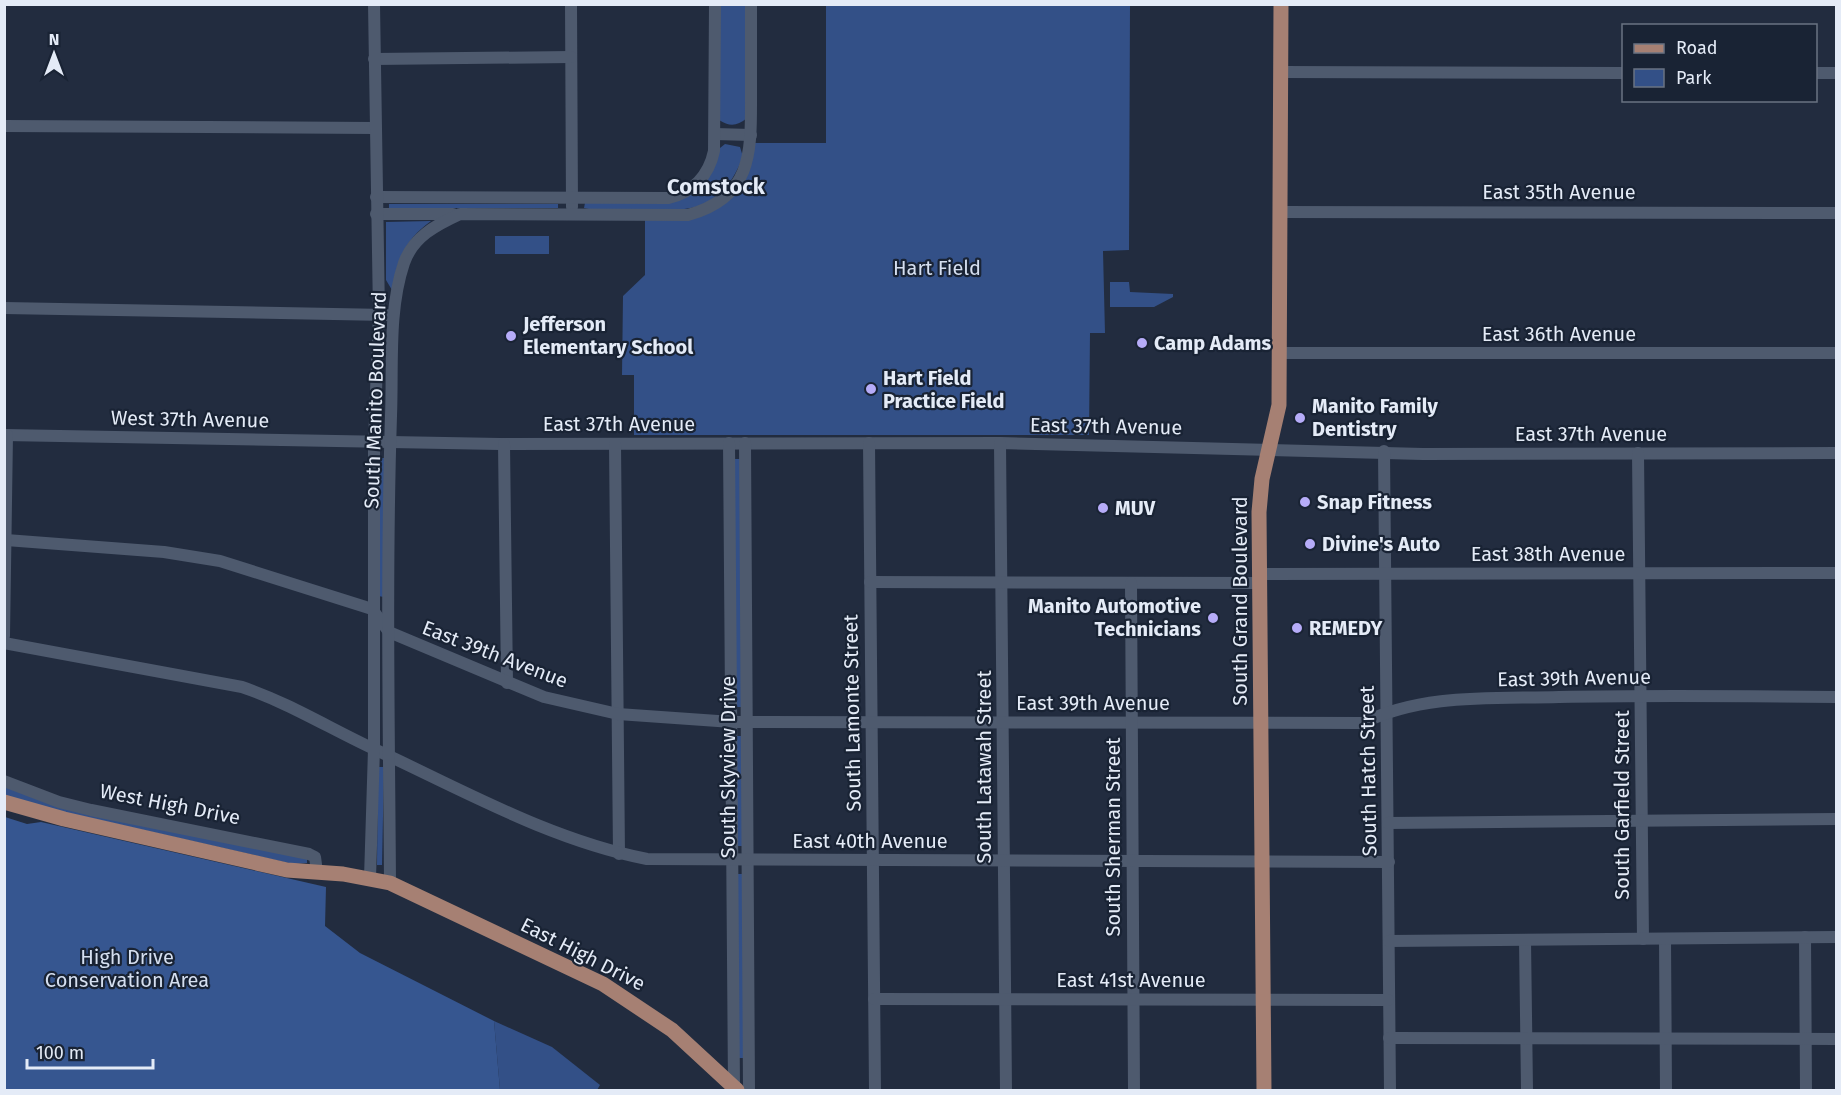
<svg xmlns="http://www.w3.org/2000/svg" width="1841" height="1095" viewBox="0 0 1841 1095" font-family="'Fira Sans',sans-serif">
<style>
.green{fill:#335087}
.forest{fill:#365690}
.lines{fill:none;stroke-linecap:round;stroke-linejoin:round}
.minor{stroke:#4e5a6e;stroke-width:12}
.major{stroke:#a68073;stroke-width:15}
.poi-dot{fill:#b6acf8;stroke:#192334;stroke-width:2}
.labels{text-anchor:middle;stroke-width:4.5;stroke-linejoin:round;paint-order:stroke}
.street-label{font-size:20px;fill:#e4ebf7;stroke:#192334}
.park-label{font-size:20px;fill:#d5dff0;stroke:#192334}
.poi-label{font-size:20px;font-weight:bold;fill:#e4ebf7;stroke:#192334;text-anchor:start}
.quarter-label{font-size:22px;font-weight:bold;fill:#e4ebf7;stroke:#192334}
</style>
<rect width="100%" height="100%" fill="#222c3f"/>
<!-- green -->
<g class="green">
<path d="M 719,5 L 747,5 L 747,118 C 737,126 730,127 719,120 Z"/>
<path d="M 826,5 L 1130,5 L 1129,250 L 1103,251 L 1105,333 L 1090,333 L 1089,435 L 634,435 L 634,375 L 622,375 L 623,296 L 645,275 L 645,219 L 722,205 L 754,143 L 826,143 Z"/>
<path d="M 725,144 L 740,147 L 743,157 C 719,215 691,210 636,210 C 620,210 600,212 584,208 L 585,203 L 671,202 L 717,159 L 720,148 Z"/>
<rect x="389" y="204" width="169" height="4"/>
<path d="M 431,221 C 406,239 397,259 392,290 L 386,280 L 386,222 Z"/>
<rect x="495" y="236" width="54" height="18"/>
<path d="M 1110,282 L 1129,282 L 1130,292 L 1173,294 L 1173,297 L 1154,307 L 1110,307 Z"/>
<path d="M 380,458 L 385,458 L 384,597 L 378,596 Z"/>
<path d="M 733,459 L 740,459 L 742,707 L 735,707 Z"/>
<path d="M 735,736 L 742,736 L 743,846 L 737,846 Z"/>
<path d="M 378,767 L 384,767 L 382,865 L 377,865 Z"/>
<path d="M 4,786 L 307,859 L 307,863 L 293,864 L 28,804 L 5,795 Z"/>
<path d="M 737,874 L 743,874 L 745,1058 L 738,1058 Z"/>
<path d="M 494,1021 L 552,1047 L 600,1085 L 597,1090 L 500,1090 Z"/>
</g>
<!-- forest -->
<path class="forest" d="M 5,817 L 27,824 L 41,822 L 326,887 L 325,926 L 360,953 L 494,1021 L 500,1090 L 5,1090 Z"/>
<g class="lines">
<!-- minor -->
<g class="minor">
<path d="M 571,4 L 572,207"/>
<path d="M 374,59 L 571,57"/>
<path d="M 1281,72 L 1624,73"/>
<path d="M 1816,73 L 1836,73"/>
<path d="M 4,126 L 375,128"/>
<path d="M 715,134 L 751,135"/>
<path d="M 376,197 L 668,198 C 693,193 709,175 714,151 L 715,4"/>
<path d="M 1281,212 L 1836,213"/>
<path d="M 376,214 L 453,214"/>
<path d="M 4,308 L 387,315"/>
<path d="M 1281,353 L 1836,353"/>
<path d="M 4,435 L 500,444 L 1000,443 L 1423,454 L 1836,453"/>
<path d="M 729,443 L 734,1087"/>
<path d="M 745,443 L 749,1090"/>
<path d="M 869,443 L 875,1090"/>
<path d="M 1000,443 L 1006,1090"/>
<path d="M 504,444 L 507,683"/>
<path d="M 615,444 L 619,854"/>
<path d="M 1384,451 L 1390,1090"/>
<path d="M 1638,453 L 1643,939"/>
<path d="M 6,540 L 164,552 L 220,561 L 372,609 L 389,632 L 544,697 L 618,714 L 732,722 L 1363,723 C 1423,693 1494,699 1559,697 C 1652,695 1744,696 1836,697"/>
<path d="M 1259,574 L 1836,573"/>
<path d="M 870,582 L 1259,583"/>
<path d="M 1131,583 L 1134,1090"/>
<path d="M 4,636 L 7,435"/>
<path d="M 4,643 L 242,687 C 289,703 329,728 374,749 C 463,790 550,840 647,859 L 1389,862"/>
<path d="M 4,781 L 59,802 L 91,810 L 309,854 L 315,857 L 317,872"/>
<path d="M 1388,823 L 1836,819"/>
<path d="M 370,878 L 374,749 L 374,442 L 379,314 L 374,4"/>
<path d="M 390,883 C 389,728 386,572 391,416 C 393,367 388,310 404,263 C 413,237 436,225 460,214 L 688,215 C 754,197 751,150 751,93 C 751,63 751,34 751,4"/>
<path d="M 1805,937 L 1806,1090"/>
<path d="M 1665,939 L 1666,1090"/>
<path d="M 1525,940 L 1527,1090"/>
<path d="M 1389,941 L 1836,937"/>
<path d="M 874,999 L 1388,1000"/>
<path d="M 1389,1038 L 1836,1039"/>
</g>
<!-- major -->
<g class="major">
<path d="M 4,802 L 64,819 L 287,870 L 343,874 L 390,883 L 603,984 L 672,1030 L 737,1090"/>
<path d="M 1264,1090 L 1259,512 L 1262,479 L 1279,405 L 1281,4"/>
</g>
</g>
<!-- markers -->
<g class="poi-dot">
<circle cx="511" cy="336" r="6"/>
<circle cx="1142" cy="343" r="6"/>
<circle cx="871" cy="389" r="6"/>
<circle cx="1300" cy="418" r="6"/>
<circle cx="1305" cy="502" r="6"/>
<circle cx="1103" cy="508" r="6"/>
<circle cx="1310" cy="544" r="6"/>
<circle cx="1213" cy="618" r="6"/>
<circle cx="1297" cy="628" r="6"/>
</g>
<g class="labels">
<!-- street labels -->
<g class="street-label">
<text x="1559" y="199">East 35th Avenue</text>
<text x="1559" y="341">East 36th Avenue</text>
<text transform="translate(375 400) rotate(-88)" y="7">South Manito Boulevard</text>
<text transform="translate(190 419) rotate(1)" y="7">West 37th Avenue</text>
<text x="619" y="431">East 37th Avenue</text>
<text transform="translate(1106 426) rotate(1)" y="7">East 37th Avenue</text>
<text x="1591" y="441">East 37th Avenue</text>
<text x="1548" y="561">East 38th Avenue</text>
<text transform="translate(1240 601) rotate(-90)" y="7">South Grand Boulevard</text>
<text transform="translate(495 654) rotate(21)" y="7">East 39th Avenue</text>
<text transform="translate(1574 678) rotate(-1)" y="7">East 39th Avenue</text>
<text x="1093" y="710">East 39th Avenue</text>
<text transform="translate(852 713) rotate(-91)" y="7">South Lamonte Street</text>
<text transform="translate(728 767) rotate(-90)" y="7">South Skyview Drive</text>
<text transform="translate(984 767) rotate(-90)" y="7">South Latawah Street</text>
<text transform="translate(1368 771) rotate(-91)" y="7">South Hatch Street</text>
<text transform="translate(170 804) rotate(11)" y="7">West High Drive</text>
<text transform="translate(1622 805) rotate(-90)" y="7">South Garfield Street</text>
<text transform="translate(1113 837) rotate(-90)" y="7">South Sherman Street</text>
<text x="870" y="848">East 40th Avenue</text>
<text transform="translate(583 954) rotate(27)" y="7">East High Drive</text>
<text x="1131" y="987">East 41st Avenue</text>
</g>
<!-- park labels -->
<g class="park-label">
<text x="937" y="275">Hart Field</text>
<text x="127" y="964">High Drive<tspan x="127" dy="23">Conservation Area</tspan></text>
</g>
<!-- poi labels -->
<g class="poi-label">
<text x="523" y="331">Jefferson<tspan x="523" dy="23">Elementary School</tspan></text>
<text x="1154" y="350">Camp Adams</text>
<text x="883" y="385">Hart Field<tspan x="883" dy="23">Practice Field</tspan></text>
<text x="1312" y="413">Manito Family<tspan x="1312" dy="23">Dentistry</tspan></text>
<text x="1317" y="509">Snap Fitness</text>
<text x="1115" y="515">MUV</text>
<text x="1322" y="551">Divine's Auto</text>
<text x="1201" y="613" text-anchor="end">Manito Automotive<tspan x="1201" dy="23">Technicians</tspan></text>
<text x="1309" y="635">REMEDY</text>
</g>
<!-- quarter labels -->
<g class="quarter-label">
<text x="716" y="194">Comstock</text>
</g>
</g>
<!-- border -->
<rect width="1841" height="1095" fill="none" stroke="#e4ebf7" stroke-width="12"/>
<!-- legend -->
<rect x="1622" y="24" width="195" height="78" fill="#192334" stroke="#6a7382" stroke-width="1.5"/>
<rect x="1634" y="44" width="30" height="9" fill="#a68073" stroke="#6a7382" stroke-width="1.5"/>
<text x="1676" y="54" font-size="18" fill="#e4ebf7">Road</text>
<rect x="1634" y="69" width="30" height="18" fill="#335087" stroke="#6a7382" stroke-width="1.5"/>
<text x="1676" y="84" font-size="18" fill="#e4ebf7">Park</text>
<!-- north arrow -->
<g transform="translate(54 54)" stroke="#192334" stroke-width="4.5" paint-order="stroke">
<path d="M0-4.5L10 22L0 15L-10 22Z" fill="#e4ebf7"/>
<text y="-9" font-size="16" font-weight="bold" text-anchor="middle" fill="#e4ebf7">N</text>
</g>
<!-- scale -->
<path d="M27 1059v9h126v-9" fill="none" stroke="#e4ebf7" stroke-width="3"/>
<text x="36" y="1059" font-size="18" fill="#e4ebf7" stroke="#192334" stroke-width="4.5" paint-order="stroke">100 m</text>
</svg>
